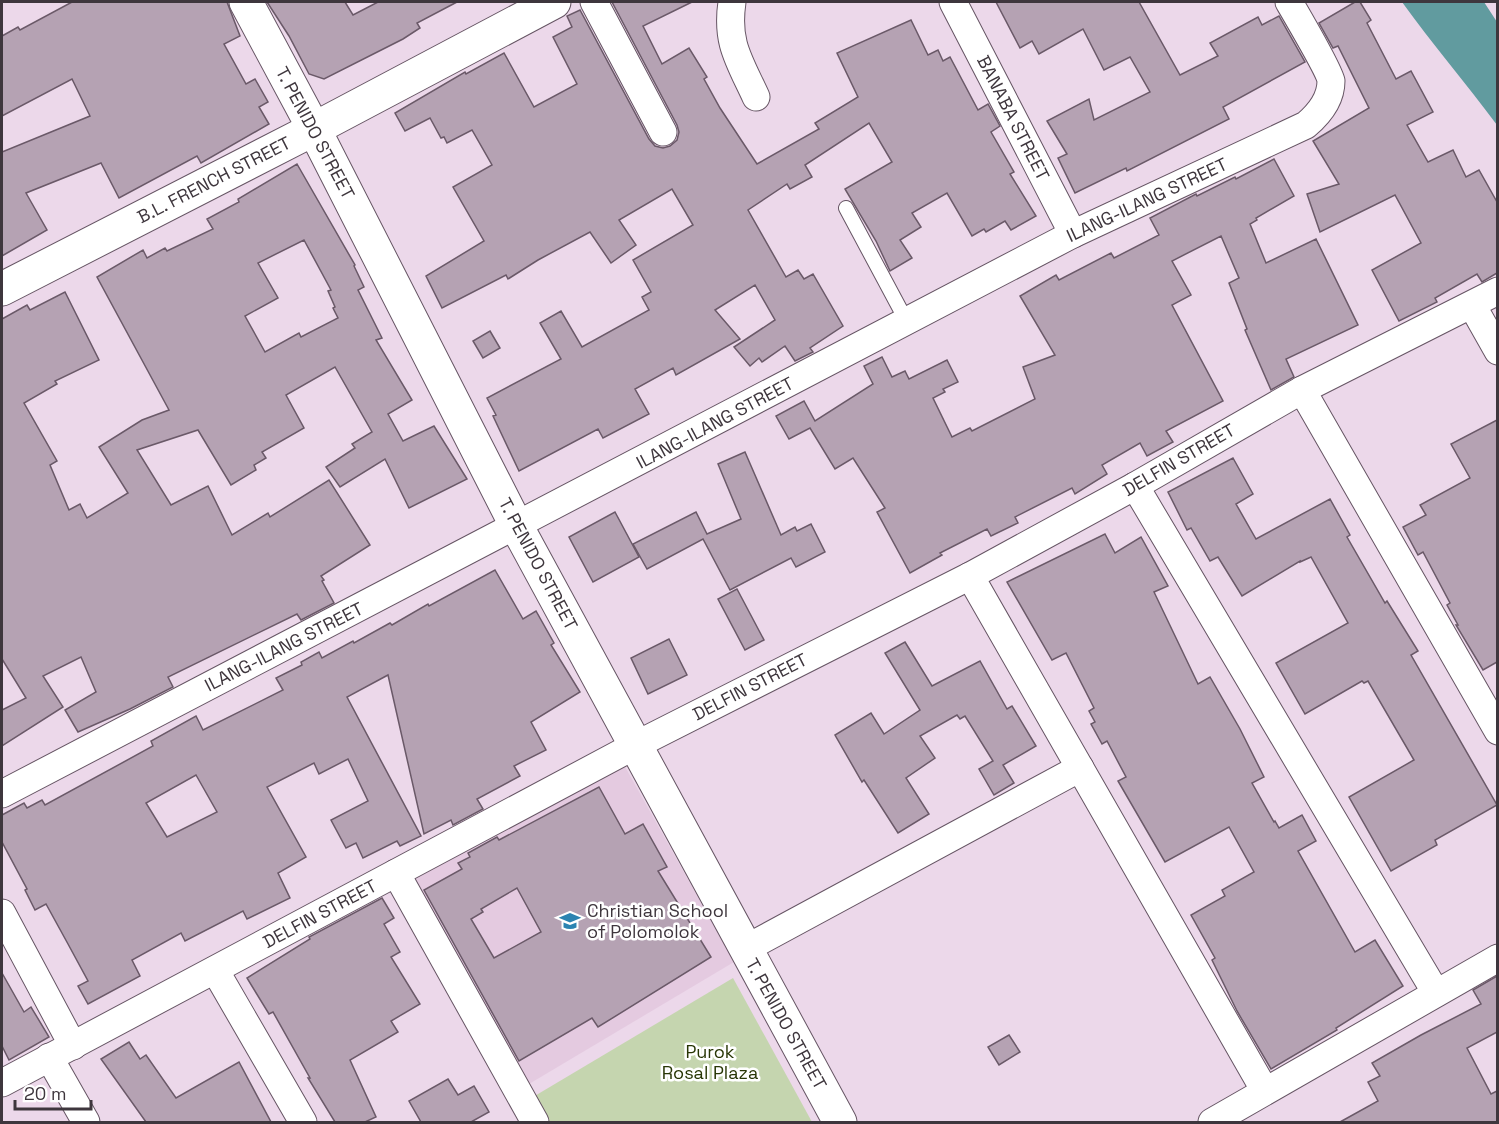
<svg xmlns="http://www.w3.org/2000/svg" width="1499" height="1124" viewBox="0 0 1499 1124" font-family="'Space Grotesk',sans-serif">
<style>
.built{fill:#e4cae0}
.green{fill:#c5d5af}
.water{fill:#619b9f}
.building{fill:#b5a2b3;stroke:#6a5968;stroke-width:1.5;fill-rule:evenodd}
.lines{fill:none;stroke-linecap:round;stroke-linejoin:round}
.lane-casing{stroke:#665564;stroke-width:16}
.street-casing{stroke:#665564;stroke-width:29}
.secondary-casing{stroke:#665564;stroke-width:35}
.lane{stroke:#fff;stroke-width:14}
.street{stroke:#fff;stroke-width:27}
.secondary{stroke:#fff;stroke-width:33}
.labels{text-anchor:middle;stroke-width:5;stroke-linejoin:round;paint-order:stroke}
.street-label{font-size:18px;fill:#3e363d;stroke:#fff}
.poi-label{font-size:18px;fill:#3e363d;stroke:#fff;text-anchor:start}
.park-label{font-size:18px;fill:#283605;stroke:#fff}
</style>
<rect width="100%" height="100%" fill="#ecd8ea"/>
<!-- built -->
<path class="built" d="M 623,763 L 734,962 L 524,1087 L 406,881 Z"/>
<!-- green -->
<path class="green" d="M 733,978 L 812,1122 L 547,1122 L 533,1097 Z"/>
<!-- water -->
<path class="water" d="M 1402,2 L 1484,2 L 1497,22 L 1497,125 C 1466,83 1432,44 1402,2 Z"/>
<!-- building -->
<g class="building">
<path d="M 72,2 L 227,2 L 240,36 L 224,44 L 246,84 L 255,79 L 268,102 L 259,107 L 269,124 L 201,163 L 197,156 L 119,198 L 101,163 L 26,193 L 47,230 L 2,256 L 2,152 L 90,116 L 72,79 L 2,116 L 2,36 L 18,27 L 20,30 Z"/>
<path d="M 267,2 L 345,2 L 353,15 L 378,2 L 457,2 L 417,23 L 420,28 L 403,39 L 324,79 L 309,74 L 289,36 Z"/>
<path d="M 612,2 L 692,2 L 643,26 L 662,64 L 689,48 L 707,77 L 704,79 L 720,108 L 757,164 L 819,129 L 815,123 L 858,97 L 837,53 L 911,20 L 928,55 L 938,50 L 943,61 L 950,57 L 978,110 L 988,104 L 1000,126 L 991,132 L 1014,172 L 1010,174 L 1036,216 L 1011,230 L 1005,221 L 986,232 L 984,229 L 972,236 L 947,193 L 912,213 L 921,227 L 900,240 L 912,258 L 890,271 L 876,241 L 845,189 L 892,162 L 869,123 L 805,165 L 812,177 L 790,189 L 787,184 L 748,210 L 786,277 L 798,270 L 804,279 L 813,274 L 843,326 L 810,348 L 813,352 L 795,361 L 785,346 L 762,362 L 759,358 L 750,366 L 734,347 L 775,320 L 755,285 L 715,310 L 740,339 L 676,375 L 673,368 L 635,389 L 649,414 L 603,438 L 598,429 L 519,471 L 493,416 L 496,415 L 487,398 L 561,359 L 540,323 L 561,311 L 582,347 L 649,310 L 642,297 L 651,292 L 633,260 L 693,225 L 672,189 L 619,220 L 636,245 L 611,263 L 590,232 L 538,260 L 508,279 L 506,275 L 442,308 L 426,276 L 484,241 L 453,187 L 492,165 L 472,130 L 447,143 L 444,137 L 441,138 L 430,118 L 405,131 L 395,113 L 465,72 L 466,74 L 504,53 L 534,107 L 577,84 L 553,37 L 572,27 L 567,16 L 580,10 L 649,139 L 655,146 L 663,148 L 670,146 L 677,140 L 679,132 L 677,125 Z"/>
<path d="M 996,2 L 1139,2 L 1180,75 L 1218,56 L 1210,43 L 1258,17 L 1262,25 L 1279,16 L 1305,62 L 1223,107 L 1229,119 L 1127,171 L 1126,168 L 1075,193 L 1058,158 L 1067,154 L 1047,121 L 1089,99 L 1094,120 L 1150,92 L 1130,57 L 1104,70 L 1083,29 L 1039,54 L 1032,41 L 1020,48 Z"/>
<path d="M 1355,2 L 1360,2 L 1371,20 L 1367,23 L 1396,79 L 1411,71 L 1433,112 L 1407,125 L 1428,162 L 1453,150 L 1466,177 L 1479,170 L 1497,202 L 1497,273 L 1482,282 L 1477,274 L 1435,298 L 1437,302 L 1399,321 L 1372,270 L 1421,243 L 1395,195 L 1320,232 L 1307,194 L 1339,184 L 1313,141 L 1369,108 L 1338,46 L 1333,48 L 1319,23 Z"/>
<path d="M 1274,159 L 1294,196 L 1256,218 L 1257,220 L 1250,224 L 1266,263 L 1316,239 L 1358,325 L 1286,359 L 1294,377 L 1271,390 L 1245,330 L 1247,329 L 1229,283 L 1239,278 L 1221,236 L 1172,261 L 1191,295 L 1172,305 L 1223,401 L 1166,431 L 1173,442 L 1147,456 L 1140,443 L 1102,465 L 1107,474 L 1075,494 L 1072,488 L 1015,517 L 1018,523 L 991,536 L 987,529 L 940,553 L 942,555 L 910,573 L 877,512 L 885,508 L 853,458 L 835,469 L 810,428 L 789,439 L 776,416 L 804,401 L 815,421 L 873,384 L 864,366 L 882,357 L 892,377 L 905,371 L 909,379 L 947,360 L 958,382 L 943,389 L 945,392 L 933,398 L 952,437 L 970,428 L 972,431 L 1035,399 L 1023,367 L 1055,355 L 1020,296 L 1056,275 L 1059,280 L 1111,253 L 1114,258 L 1159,235 L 1150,218 L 1196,194 L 1197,196 L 1235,177 L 1236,179 Z"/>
<path d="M 297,164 L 355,265 L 354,266 L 364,287 L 358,290 L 382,338 L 376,340 L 412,400 L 388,414 L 403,441 L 434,426 L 467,479 L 409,508 L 385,459 L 340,487 L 326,467 L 355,448 L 352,444 L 372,432 L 335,367 L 286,395 L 304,428 L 262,452 L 266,458 L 254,465 L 256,470 L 231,485 L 198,430 L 137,450 L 171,505 L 208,486 L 232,535 L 268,513 L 270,517 L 329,480 L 370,545 L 321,576 L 324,580 L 322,581 L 334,603 L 301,620 L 297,614 L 168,677 L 173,687 L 130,709 L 78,732 L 65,710 L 96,692 L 81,657 L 43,676 L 63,707 L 2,746 L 2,710 L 26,698 L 2,659 L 2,319 L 27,305 L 30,310 L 65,292 L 99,360 L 55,381 L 57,384 L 24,403 L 57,461 L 50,465 L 69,510 L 80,504 L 87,518 L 128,493 L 99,447 L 142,420 L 169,410 L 97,277 L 143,250 L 147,258 L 165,248 L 167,251 L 213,229 L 207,219 L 239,202 L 238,199 ZM 304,240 L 331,290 L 328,291 L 335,307 L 333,308 L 338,318 L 301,337 L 299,333 L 265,352 L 245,316 L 278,298 L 258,263 Z"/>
<path d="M 490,331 L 500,348 L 483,358 L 473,341 Z"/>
<path d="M 1497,420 L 1497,662 L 1483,670 L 1456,625 L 1458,625 L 1447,605 L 1450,603 L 1423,552 L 1418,555 L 1403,527 L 1426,515 L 1420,505 L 1470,478 L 1451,444 Z"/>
<path d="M 745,452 L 781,535 L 795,527 L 797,531 L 811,524 L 825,552 L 796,567 L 791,558 L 730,590 L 703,539 L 647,569 L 633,544 L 696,512 L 707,534 L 741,519 L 718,464 Z"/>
<path d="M 1233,458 L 1253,494 L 1236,504 L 1256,539 L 1330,499 L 1350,535 L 1347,537 L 1385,603 L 1387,601 L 1418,651 L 1411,655 L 1497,805 L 1435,840 L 1437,845 L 1391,871 L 1349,797 L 1414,760 L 1368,681 L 1364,683 L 1362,681 L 1305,714 L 1276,663 L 1348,623 L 1311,557 L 1300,562 L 1300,561 L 1242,596 L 1218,557 L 1210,561 L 1191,528 L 1187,530 L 1168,492 Z"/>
<path d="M 615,512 L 639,557 L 593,582 L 569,537 Z"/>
<path d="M 1105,534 L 1115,553 L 1141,537 L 1168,586 L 1154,592 L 1198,684 L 1210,677 L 1240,729 L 1264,777 L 1252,783 L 1274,822 L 1275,821 L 1279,828 L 1302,815 L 1316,841 L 1298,851 L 1355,952 L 1375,940 L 1403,986 L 1336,1028 L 1337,1030 L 1271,1069 L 1237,1011 L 1212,960 L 1215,958 L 1191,915 L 1225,896 L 1222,890 L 1254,872 L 1229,827 L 1165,862 L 1118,781 L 1126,777 L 1107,741 L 1102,744 L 1091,724 L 1095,722 L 1089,711 L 1094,708 L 1066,653 L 1052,660 L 1007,582 Z"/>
<path d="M 495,570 L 523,619 L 536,611 L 554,643 L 551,645 L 580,692 L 531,722 L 546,750 L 514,766 L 520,776 L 477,799 L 483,809 L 453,825 L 451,820 L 424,834 L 388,675 L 347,697 L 421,836 L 400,846 L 397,841 L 363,858 L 356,843 L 346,848 L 331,820 L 368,801 L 348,759 L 319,774 L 314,763 L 267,787 L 306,857 L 278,873 L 290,898 L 247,919 L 243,911 L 185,941 L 181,933 L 132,960 L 140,976 L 88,1004 L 78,986 L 88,981 L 68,944 L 46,904 L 35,910 L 25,890 L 27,889 L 2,842 L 2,815 L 24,803 L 27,808 L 42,800 L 45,805 L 153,746 L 151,741 L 196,716 L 203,730 L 283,690 L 276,678 L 302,665 L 301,662 L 319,652 L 322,658 L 353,641 L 354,643 L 390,623 L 392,625 L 428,604 L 429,606 ZM 196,775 L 217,812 L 167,837 L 146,803 Z"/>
<path d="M 737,589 L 764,640 L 745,650 L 718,599 Z"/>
<path d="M 669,639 L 687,675 L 648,694 L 631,658 Z"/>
<path d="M 905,642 L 932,686 L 980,661 L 1007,709 L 1012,706 L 1036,746 L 1003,765 L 1014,783 L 994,795 L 979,769 L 993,761 L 965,716 L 960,719 L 957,715 L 920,736 L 935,758 L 906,778 L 929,814 L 898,833 L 864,780 L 862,782 L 835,735 L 871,713 L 884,734 L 920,710 L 885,653 Z"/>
<path d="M 599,787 L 625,834 L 643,824 L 667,867 L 658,871 L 711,957 L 598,1027 L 592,1018 L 519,1061 L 424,890 L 462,869 L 458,863 L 470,857 L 468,853 L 497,837 L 499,840 ZM 517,888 L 541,932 L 494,958 L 471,919 L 483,912 L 481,909 Z"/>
<path d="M 382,898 L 394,918 L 384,924 L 400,952 L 391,957 L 420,1004 L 391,1021 L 398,1032 L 350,1060 L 376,1117 L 365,1122 L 335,1122 L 308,1078 L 310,1078 L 273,1012 L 269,1014 L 247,978 L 310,939 L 309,937 Z"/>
<path d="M 2,973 L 24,1012 L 31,1007 L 49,1037 L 9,1060 L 2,1046 Z"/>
<path d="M 1497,976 L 1497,1034 L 1497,1032 L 1467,1048 L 1491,1094 L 1497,1091 L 1497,1122 L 1340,1122 L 1378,1101 L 1368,1082 L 1380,1076 L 1372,1063 L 1421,1035 L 1481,1004 L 1473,990 Z"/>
<path d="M 1009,1035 L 1020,1052 L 999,1065 L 988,1047 Z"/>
<path d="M 129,1042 L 140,1059 L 146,1055 L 176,1098 L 239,1062 L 271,1122 L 146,1122 L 101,1059 Z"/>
<path d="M 448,1079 L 458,1095 L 474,1086 L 489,1112 L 471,1122 L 421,1122 L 409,1101 Z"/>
</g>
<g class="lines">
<!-- lane casing -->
<g class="lane-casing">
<path id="lane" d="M 846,208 L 907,322"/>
</g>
<!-- street casing -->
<g class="street-casing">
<g id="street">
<path d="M 594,2 L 663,132"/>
<path d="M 732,2 C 726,43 739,60 756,97"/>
<path d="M 953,2 L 1073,234"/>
<path d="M 1472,305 L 1498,351"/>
<path d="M 1302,390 L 1498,731"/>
<path d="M 1135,486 L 1436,993"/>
<path d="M 970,576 L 1265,1091"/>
<path d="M 2,794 L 1073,234 L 1306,125 C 1319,114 1331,100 1331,81 C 1330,72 1296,14 1289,2"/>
<path d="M 396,873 L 535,1122"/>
<path d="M 2,913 L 73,1046"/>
<path d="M 745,949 L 1080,768"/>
<path d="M 215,970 L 303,1122"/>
<path d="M 49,1057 L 86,1122"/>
<path d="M 2,1083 L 636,745 L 970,576 L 1135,486 L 1302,390 L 1498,291"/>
<path d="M 1212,1122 L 1498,958"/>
</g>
</g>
<!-- secondary casing -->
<g class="secondary-casing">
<g id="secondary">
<path d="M 246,2 L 314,129 L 517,527 L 840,1122"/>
<path d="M 2,289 L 314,129 L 554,2"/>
</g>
</g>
<!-- lane -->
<use href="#lane" class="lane"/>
<!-- street -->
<use href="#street" class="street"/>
<!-- secondary -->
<use href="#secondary" class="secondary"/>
</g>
<!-- icons -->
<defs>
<g id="school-bare" transform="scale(1.62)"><path d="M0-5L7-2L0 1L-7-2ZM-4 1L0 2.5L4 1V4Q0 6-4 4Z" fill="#2b83b1" stroke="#fff" stroke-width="2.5" paint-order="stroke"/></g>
</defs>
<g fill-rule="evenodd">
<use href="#school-bare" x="570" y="921"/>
</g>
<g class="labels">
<!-- street labels -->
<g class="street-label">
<text transform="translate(1013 118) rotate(63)" y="6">BANABA STREET</text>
<text transform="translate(315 133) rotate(62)" y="6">T. PENIDO STREET</text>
<text transform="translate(214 180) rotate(-27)" y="6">B.L. FRENCH STREET</text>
<text transform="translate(1147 200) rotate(-25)" y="6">ILANG-ILANG STREET</text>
<text transform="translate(715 423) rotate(-28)" y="6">ILANG-ILANG STREET</text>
<text transform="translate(1179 460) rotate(-30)" y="6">DELFIN STREET</text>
<text transform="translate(538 564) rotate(62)" y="6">T. PENIDO STREET</text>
<text transform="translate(284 647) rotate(-27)" y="6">ILANG-ILANG STREET</text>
<text transform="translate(750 687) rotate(-27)" y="6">DELFIN STREET</text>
<text transform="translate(320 914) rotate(-28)" y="6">DELFIN STREET</text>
<text transform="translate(786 1024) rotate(61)" y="6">T. PENIDO STREET</text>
</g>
<!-- poi labels -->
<g class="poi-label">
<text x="587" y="917">Christian School<tspan x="587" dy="21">of Polomolok</tspan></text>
</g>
<!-- park labels -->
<g class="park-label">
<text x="710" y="1058">Purok<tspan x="710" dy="21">Rosal Plaza</tspan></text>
</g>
</g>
<!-- border -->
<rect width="1499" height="1124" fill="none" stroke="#3e363d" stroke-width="6"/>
<!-- scale -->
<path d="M15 1100v9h76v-9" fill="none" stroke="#3e363d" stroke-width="3"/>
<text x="24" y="1100" font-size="18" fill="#3e363d" stroke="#ffffff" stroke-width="4.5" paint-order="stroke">20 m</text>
</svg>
